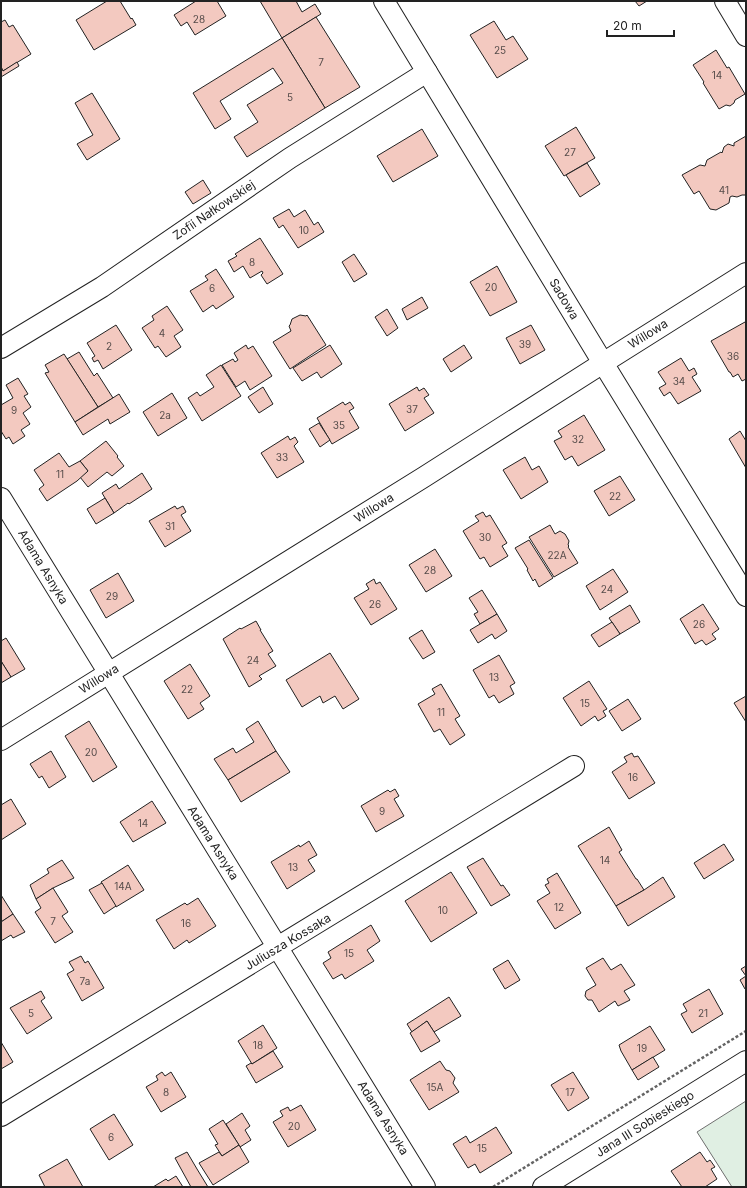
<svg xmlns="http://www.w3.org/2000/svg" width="747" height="1188" viewBox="0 0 747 1188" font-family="Inter,sans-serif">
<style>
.park{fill:#e0efe3;stroke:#6f6f6f}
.building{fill:#f3c9c0;stroke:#222}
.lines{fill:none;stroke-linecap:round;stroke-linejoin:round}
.minor-casing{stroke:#222;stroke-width:22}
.path{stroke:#646464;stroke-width:2.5;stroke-dasharray:3 2;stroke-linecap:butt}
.minor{stroke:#fff;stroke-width:20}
.labels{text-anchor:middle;stroke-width:3;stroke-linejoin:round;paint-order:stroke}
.number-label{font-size:10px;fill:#564c4a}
.street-label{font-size:12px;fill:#222;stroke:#fff}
</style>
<rect width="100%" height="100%" fill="#fff"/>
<!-- park -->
<path class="park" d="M 746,1101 L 746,1187 L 732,1187 L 697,1132 Z"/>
<!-- building -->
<g class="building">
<path d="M 107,1 L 120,1 L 131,19 L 132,18 L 136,25 L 94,50 L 76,20 Z"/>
<path d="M 196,1 L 217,1 L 226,16 L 195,35 L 187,22 L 181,26 L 174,15 Z"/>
<path d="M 260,1 L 296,1 L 302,12 L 315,4 L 321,14 L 282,38 Z"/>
<path d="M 635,1 L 647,1 L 639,6 Z"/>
<path d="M 316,17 L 360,87 L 325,108 L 282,38 Z"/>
<path d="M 5,20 L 9,27 L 13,25 L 31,54 L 3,71 L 1,67 L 1,22 Z"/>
<path d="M 494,21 L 506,40 L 513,36 L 528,59 L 497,78 L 470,35 Z"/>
<path d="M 282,38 L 325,108 L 247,157 L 234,137 L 258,122 L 247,105 L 283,83 L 273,68 L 220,101 L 231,119 L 215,129 L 193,93 Z"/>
<path d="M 716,50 L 727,68 L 729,67 L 745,94 L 735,100 L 734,103 L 730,106 L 726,105 L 719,109 L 703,83 L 704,82 L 693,65 Z"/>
<path d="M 17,62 L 19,66 L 1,77 L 1,67 L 3,71 Z"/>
<path d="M 92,93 L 120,139 L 87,160 L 77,144 L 93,135 L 75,103 Z"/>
<path d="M 576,127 L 595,158 L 564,176 L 545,146 Z"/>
<path d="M 422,129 L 438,156 L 393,182 L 377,156 Z"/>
<path d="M 746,136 L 746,195 L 742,195 L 737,197 L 732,196 L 730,197 L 729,203 L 716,210 L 710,209 L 699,191 L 694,194 L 682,175 L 700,165 L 705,166 L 707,160 L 721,152 L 722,153 L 724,147 L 728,144 L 734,146 L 734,143 Z"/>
<path d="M 587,163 L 600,184 L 580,197 L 566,175 Z"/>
<path d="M 203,180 L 211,193 L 193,204 L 185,192 Z"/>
<path d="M 289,209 L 294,217 L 305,210 L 314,225 L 318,222 L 324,232 L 298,248 L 283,225 L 279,228 L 273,218 Z"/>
<path d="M 260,238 L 283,274 L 267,284 L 261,275 L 263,273 L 262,271 L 250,278 L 243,266 L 234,272 L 228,261 L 237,256 L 235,254 Z"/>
<path d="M 354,254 L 367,274 L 354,282 L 342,262 Z"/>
<path d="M 497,266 L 517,302 L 490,316 L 470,282 Z"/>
<path d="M 216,269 L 234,297 L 216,309 L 213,305 L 203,312 L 190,291 L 208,280 L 205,276 Z"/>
<path d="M 422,297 L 428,308 L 407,320 L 402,309 Z"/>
<path d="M 167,306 L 183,330 L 174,336 L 181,347 L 166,357 L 158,346 L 155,348 L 142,328 L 154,320 L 152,316 Z"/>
<path d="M 387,309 L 398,328 L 387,336 L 375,317 Z"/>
<path d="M 300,315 L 306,316 L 307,315 L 326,345 L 290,369 L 273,342 L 291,331 L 289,326 L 290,325 L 292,319 Z"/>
<path d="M 745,322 L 746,324 L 746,379 L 742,381 L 738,374 L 733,377 L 730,372 L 729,372 L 711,341 Z"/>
<path d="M 116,325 L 132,350 L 103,369 L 98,360 L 94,362 L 92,358 L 95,356 L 87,343 Z"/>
<path d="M 531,325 L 545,350 L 520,364 L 506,338 Z"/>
<path d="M 246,345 L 248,349 L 253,346 L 272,376 L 250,390 L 245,381 L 236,387 L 222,365 L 233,359 L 235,362 L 238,360 L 234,353 Z"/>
<path d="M 330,345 L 342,364 L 321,378 L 317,372 L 302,381 L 293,368 Z"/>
<path d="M 464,345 L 472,358 L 451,372 L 443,359 Z"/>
<path d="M 79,352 L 94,376 L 97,373 L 113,398 L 98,407 L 67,359 Z"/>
<path d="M 64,354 L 98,407 L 75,422 L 45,373 L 49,372 L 45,365 Z"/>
<path d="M 681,358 L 689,371 L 694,368 L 697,374 L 692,377 L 701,391 L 678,404 L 670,392 L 664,396 L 659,388 L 666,384 L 658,372 Z"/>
<path d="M 221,365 L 241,396 L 202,421 L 188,398 L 197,392 L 200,396 L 214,387 L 206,375 Z"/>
<path d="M 18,378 L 28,394 L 24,396 L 31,407 L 23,413 L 30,424 L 21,430 L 25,436 L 13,444 L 9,437 L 6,439 L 1,431 L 1,405 L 13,398 L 6,385 Z"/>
<path d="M 263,387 L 273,404 L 259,413 L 248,397 Z"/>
<path d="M 417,387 L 419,391 L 424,388 L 429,395 L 424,398 L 434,413 L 405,431 L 389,404 Z"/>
<path d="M 172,393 L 187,418 L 158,436 L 143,412 Z"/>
<path d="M 119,394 L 130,412 L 110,424 L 108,419 L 83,435 L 75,422 Z"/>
<path d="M 343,402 L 345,405 L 350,402 L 354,408 L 349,411 L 359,428 L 332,444 L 317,418 Z"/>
<path d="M 584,415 L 605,450 L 578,466 L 572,456 L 565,460 L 554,441 L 562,437 L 558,431 Z"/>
<path d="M 319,423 L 330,440 L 320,447 L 309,429 Z"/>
<path d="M 740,431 L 746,441 L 746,468 L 729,439 Z"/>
<path d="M 288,436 L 290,440 L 295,437 L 298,442 L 294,446 L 304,462 L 277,478 L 261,453 Z"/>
<path d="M 106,441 L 118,456 L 117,457 L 124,466 L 112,476 L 107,472 L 88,487 L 80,477 L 88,471 L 80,461 Z"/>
<path d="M 59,453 L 69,467 L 80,461 L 88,471 L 77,481 L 47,501 L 39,489 L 44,485 L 34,470 Z"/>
<path d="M 525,457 L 532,470 L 539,466 L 548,482 L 521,499 L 503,470 Z"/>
<path d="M 142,473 L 152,489 L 129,504 L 128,503 L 114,513 L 102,493 L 116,484 L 119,489 Z"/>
<path d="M 620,476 L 635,500 L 609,516 L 594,491 Z"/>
<path d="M 105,498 L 114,513 L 96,524 L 87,509 Z"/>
<path d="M 175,506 L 177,509 L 183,506 L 186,512 L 181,515 L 191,531 L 165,547 L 149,521 Z"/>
<path d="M 483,512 L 486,517 L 490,515 L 507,543 L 502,546 L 508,556 L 490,567 L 484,557 L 480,559 L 463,531 L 479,521 L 475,516 Z"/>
<path d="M 550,525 L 555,534 L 560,531 L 565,534 L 569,541 L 568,545 L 569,546 L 568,547 L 578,563 L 554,577 L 529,537 Z"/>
<path d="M 529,540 L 553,578 L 539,587 L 535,579 L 533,581 L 527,570 L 528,569 L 515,548 Z"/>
<path d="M 435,549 L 452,576 L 426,592 L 409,565 Z"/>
<path d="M 613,569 L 628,592 L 600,610 L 586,586 Z"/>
<path d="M 118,573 L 134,601 L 106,618 L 90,590 Z"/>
<path d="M 374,579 L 376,584 L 380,582 L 397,609 L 371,625 L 354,598 L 369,589 L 366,584 Z"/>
<path d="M 482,590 L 497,614 L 480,624 L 474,614 L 478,612 L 469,598 Z"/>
<path d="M 703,604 L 719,629 L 712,634 L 716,639 L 706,645 L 702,640 L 695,644 L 680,619 Z"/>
<path d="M 630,605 L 640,622 L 620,634 L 609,618 Z"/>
<path d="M 497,614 L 507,631 L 495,639 L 492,634 L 478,643 L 470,630 Z"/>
<path d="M 256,621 L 261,630 L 260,630 L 273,651 L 268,654 L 276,666 L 259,676 L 262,679 L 249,687 L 223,639 L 240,628 L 241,629 Z"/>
<path d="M 612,622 L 620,634 L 599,647 L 591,635 Z"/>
<path d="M 422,630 L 435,652 L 423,659 L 409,638 Z"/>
<path d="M 6,638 L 25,669 L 11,677 L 1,661 L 1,641 Z"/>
<path d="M 330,653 L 359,699 L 343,709 L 335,696 L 323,703 L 320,696 L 302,707 L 286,680 Z"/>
<path d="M 499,655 L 515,683 L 510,686 L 514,694 L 499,703 L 494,695 L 489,698 L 473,670 Z"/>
<path d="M 1,661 L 11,677 L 1,683 Z"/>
<path d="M 190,664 L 210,696 L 200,703 L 204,709 L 188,719 L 164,681 Z"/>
<path d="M 589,681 L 607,709 L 603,711 L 606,716 L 598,721 L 595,716 L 581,726 L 563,698 Z"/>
<path d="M 441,684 L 460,716 L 455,719 L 465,735 L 450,745 L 440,729 L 434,732 L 418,704 L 435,694 L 432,689 Z"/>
<path d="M 746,696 L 746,722 L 734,703 Z"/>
<path d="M 628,699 L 641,719 L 622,731 L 609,711 Z"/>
<path d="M 89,721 L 117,767 L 93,782 L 65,736 Z"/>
<path d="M 258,721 L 276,751 L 228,780 L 214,759 L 233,748 L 236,753 L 254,742 L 246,729 Z"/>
<path d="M 51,751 L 66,777 L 49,788 L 42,776 L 39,778 L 30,764 Z"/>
<path d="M 276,751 L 290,772 L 241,802 L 228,780 Z"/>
<path d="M 632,753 L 634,757 L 638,756 L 655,783 L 629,799 L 612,772 L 627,762 L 624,757 Z"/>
<path d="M 395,789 L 399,796 L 394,799 L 404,816 L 376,832 L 361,806 L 388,790 L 390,792 Z"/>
<path d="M 11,799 L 26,824 L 1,840 L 1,805 Z"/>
<path d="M 152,801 L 166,823 L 133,842 L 120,822 Z"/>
<path d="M 609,827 L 622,850 L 619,852 L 636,879 L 637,879 L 644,890 L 616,906 L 578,846 Z"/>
<path d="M 309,841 L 317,855 L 308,860 L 315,871 L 287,889 L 271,862 L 299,845 L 300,847 Z"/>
<path d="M 724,844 L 734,860 L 704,879 L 694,863 Z"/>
<path d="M 483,858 L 501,886 L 503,885 L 510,895 L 491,906 L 467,867 Z"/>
<path d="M 62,860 L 74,878 L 53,888 L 36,899 L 30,885 L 49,873 L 47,869 Z"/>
<path d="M 128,865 L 144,890 L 116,907 L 101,882 Z"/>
<path d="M 451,872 L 477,913 L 431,942 L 405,901 Z"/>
<path d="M 557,873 L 581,913 L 555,929 L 537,901 L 550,893 L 545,885 L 549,883 L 547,879 Z"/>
<path d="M 663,877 L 675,897 L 628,926 L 616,906 L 644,890 Z"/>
<path d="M 102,883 L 116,906 L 104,914 L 89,890 Z"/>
<path d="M 53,888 L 68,912 L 62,916 L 73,932 L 55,943 L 35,912 L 41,908 L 36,899 Z"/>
<path d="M 1,895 L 13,914 L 1,922 Z"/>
<path d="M 198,898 L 216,926 L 189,943 L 187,940 L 174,949 L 156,920 L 185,903 L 187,905 Z"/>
<path d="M 13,914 L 25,932 L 13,938 L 11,935 L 1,941 L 1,922 Z"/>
<path d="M 371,925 L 380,941 L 367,950 L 374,961 L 345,979 L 342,974 L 333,979 L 323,963 L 331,958 L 328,952 Z"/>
<path d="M 81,956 L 85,963 L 88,961 L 104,988 L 82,1001 L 67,974 L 74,970 L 69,962 Z"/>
<path d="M 603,958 L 611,970 L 621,964 L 635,985 L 624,991 L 630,1000 L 618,1006 L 615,1001 L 599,1012 L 592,1000 L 588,1000 L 585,996 L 586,991 L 596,985 L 586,968 Z"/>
<path d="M 508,960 L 520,980 L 505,989 L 493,969 Z"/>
<path d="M 746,966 L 746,989 L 745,989 L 740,980 L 746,976 L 741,969 Z"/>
<path d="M 709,989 L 723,1014 L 692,1033 L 681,1014 L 687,1011 L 683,1004 Z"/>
<path d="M 41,991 L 45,998 L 41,1001 L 52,1018 L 27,1034 L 10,1008 Z"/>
<path d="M 449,997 L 461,1016 L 434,1032 L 427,1021 L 412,1032 L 407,1024 Z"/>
<path d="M 427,1021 L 440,1041 L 421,1052 L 410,1033 Z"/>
<path d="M 263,1025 L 277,1048 L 252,1064 L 238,1041 Z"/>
<path d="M 650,1026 L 665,1050 L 632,1070 L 621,1051 L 619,1045 Z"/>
<path d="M 1,1042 L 13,1062 L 1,1069 Z"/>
<path d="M 273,1051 L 283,1067 L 256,1083 L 246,1066 L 251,1063 L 252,1064 Z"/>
<path d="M 653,1057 L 659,1067 L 638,1080 L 632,1070 Z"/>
<path d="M 440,1061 L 446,1070 L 450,1071 L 455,1078 L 453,1083 L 459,1092 L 429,1110 L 410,1080 Z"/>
<path d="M 162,1072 L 165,1076 L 171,1072 L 186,1097 L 161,1112 L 146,1087 L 158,1080 L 156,1076 Z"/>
<path d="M 573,1072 L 589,1098 L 568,1111 L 551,1085 Z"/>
<path d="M 301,1105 L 316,1130 L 288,1147 L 273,1122 L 283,1116 L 280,1111 L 288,1107 L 290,1111 Z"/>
<path d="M 242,1113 L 250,1126 L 245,1130 L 251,1140 L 240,1147 L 226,1124 Z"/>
<path d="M 114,1114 L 133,1145 L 109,1160 L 90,1129 Z"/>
<path d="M 223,1120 L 239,1145 L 222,1156 L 215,1145 L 218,1144 L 209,1129 Z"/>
<path d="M 496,1127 L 512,1153 L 480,1173 L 475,1164 L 468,1168 L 453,1144 L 466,1136 L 470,1143 Z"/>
<path d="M 239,1145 L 249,1162 L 213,1185 L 199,1163 L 219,1152 L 222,1156 Z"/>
<path d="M 187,1152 L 197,1169 L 208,1187 L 191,1187 L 175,1158 Z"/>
<path d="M 700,1152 L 707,1162 L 710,1160 L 715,1167 L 711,1169 L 717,1179 L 705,1187 L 682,1187 L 671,1171 Z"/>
<path d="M 67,1159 L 83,1187 L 45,1187 L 39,1175 Z"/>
<path d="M 176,1176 L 183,1187 L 153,1187 L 166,1179 L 168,1181 Z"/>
</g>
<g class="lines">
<!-- minor casing -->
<g class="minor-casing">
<g id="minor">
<path d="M 384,1 L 603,363 L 746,596"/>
<path d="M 725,1 L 746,36"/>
<path d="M 1,348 L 102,287 L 290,158 L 427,72"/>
<path d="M 1,498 L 425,1187"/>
<path d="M 1,740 L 424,477 L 603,363 L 746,273"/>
<path d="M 1,1116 L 574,766"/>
<path d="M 543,1187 L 746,1061"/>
</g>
</g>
<!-- path -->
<path class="path" d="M 493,1187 L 746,1031"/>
<!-- minor -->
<use href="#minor" class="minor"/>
</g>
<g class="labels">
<!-- number labels -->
<g class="number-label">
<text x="199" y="23">28</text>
<text x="500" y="54">25</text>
<text x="321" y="66">7</text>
<text x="717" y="79">14</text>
<text x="290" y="101">5</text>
<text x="570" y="156">27</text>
<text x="724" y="194">41</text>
<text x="304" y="234">10</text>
<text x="252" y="266">8</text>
<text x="491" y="291">20</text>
<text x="212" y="292">6</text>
<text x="162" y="337">4</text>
<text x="525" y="348">39</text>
<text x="109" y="350">2</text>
<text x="733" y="360">36</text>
<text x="679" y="385">34</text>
<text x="412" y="413">37</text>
<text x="14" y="414">9</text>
<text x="165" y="419">2a</text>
<text x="339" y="429">35</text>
<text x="578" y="443">32</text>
<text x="282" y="461">33</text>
<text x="60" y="478">11</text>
<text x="615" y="500">22</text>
<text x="170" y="530">31</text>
<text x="485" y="541">30</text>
<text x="557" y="559">22A</text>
<text x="430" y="574">28</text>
<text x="607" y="593">24</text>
<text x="112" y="600">29</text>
<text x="375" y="608">26</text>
<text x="699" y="628">26</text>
<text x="253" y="664">24</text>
<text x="494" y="681">13</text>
<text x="187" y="693">22</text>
<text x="585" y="707">15</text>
<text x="441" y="716">11</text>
<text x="91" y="756">20</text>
<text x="633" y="781">16</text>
<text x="382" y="815">9</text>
<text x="143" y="827">14</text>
<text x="605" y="864">14</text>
<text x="293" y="871">13</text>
<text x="123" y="890">14A</text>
<text x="559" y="911">12</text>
<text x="443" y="914">10</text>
<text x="53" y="925">7</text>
<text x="186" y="927">16</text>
<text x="349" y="957">15</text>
<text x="85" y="985">7a</text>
<text x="31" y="1017">5</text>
<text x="703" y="1017">21</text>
<text x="258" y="1049">18</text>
<text x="642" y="1052">19</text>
<text x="435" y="1091">15A</text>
<text x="166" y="1096">8</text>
<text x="570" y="1096">17</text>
<text x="294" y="1130">20</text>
<text x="111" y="1141">6</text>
<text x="482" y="1152">15</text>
</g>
<!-- street labels -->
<g class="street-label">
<text transform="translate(214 210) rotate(-34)" y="4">Zofii Nałkowskiej</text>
<text transform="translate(564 299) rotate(59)" y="4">Sadowa</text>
<text transform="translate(648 334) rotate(-32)" y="4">Willowa</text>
<text transform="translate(374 508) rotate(-32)" y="4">Willowa</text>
<text transform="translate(43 567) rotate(59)" y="4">Adama Asnyka</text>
<text transform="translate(99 679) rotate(-32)" y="4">Willowa</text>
<text transform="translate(213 843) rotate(58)" y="4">Adama Asnyka</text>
<text transform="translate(288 942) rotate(-31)" y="4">Juliusza Kossaka</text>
<text transform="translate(383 1118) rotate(58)" y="4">Adama Asnyka</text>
<text transform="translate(645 1124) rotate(-32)" y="4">Jana III Sobieskiego</text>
</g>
</g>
<!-- border -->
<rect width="747" height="1188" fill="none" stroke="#222222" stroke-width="4"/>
<!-- scale -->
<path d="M607 30v6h67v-6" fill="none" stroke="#222222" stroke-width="2"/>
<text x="613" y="30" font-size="12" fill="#222222" stroke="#ffffff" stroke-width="3" paint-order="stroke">20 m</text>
</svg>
